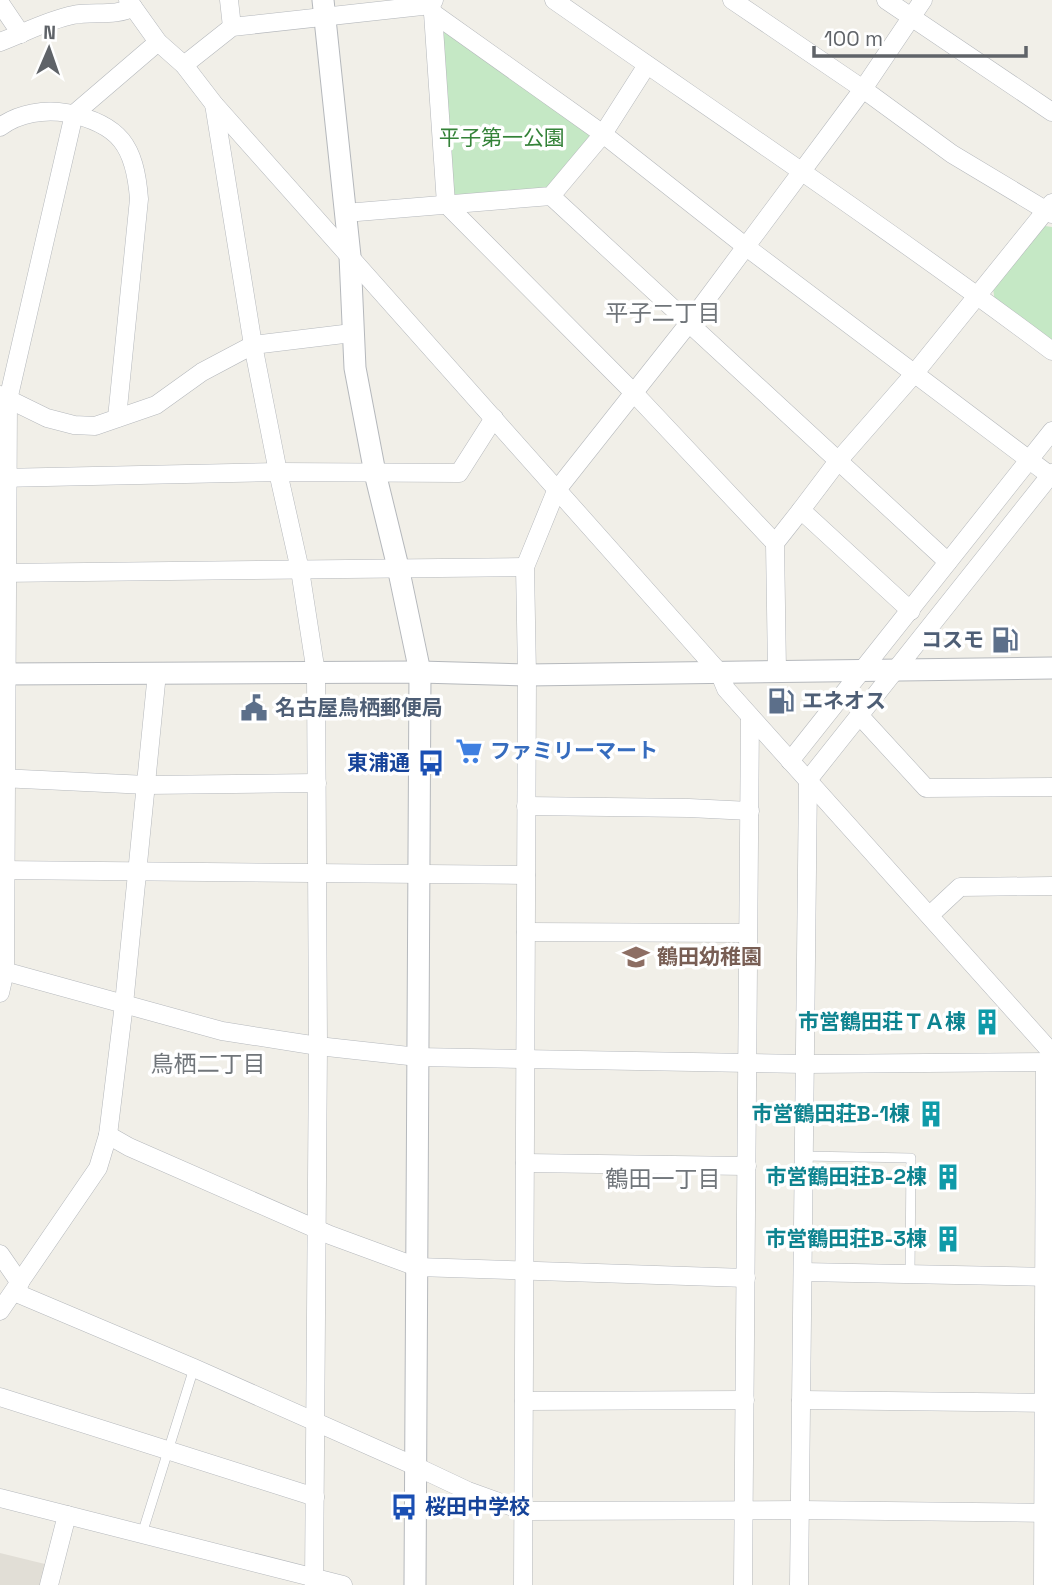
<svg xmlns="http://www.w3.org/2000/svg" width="1052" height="1585" viewBox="0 0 1052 1585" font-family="'Space Grotesk','Noto Sans JP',sans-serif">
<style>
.education{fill:#e1ded6}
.green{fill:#c5e8c5}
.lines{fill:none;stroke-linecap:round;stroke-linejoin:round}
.service-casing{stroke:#b5b8bc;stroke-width:10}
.minor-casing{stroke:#b5b8bc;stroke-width:19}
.tertiary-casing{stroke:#b5b8bc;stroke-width:23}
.service{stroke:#fff;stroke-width:9}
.minor{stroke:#fff;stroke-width:18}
.tertiary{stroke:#fff;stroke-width:21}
.labels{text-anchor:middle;stroke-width:7;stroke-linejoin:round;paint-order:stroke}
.park-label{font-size:21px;fill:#348238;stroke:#fff}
.service-label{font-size:21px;font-weight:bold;fill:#4e5e75;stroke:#fff;text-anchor:start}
.shop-label{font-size:21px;font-weight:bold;fill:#366cbe;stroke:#fff;text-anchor:start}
.transit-label{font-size:21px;font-weight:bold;fill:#164399;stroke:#fff;text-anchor:end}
.education-label{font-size:21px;font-weight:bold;fill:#785e54;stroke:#fff;text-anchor:start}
.culture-label{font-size:21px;font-weight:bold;fill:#0d838f;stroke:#fff;text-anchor:end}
.neighbourhood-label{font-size:23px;fill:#70757a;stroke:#fff}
</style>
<rect width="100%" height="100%" fill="#f1efe8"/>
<!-- education -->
<path class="education" d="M 0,1553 L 49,1565 L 44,1585 L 0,1585 Z"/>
<!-- green -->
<g class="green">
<path d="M 433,17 L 598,133 L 547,193 L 447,200 Z"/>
<path d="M 1045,226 L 1052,227 L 1052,346 L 995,303 L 993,288 Z"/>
</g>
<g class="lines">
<!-- service casing -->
<g class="service-casing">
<g id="service">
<path d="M 804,1156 L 911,1158 L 910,1273"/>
<path d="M 142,1534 L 194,1368"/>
</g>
</g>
<!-- minor casing -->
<g class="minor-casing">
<g id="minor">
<path d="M 128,0 L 158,42 L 184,65 L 214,104 L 719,672 L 726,689 L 1052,1053"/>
<path d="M 229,0 L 232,27"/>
<path d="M 434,0 L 431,5 L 433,13 L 603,134 L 745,246 L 1052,477"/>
<path d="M 554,0 C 720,116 889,229 1052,351"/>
<path d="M 732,0 L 863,89 L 952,154 L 1052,214"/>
<path d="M 886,0 L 1052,112"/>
<path d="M 0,3 L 21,34"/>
<path d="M 433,13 L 446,204 L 633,392 L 775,543"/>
<path d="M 0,42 C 24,33 48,20 73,15 C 93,11 116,17 133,7"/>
<path d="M 184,65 L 232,27 L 431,5"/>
<path d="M 214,104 L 253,345 L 278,472 L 300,570 L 316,673 L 318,1046 L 314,1585"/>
<path d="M 0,127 C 19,113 45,109 67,113 C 120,124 135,146 139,199 L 117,418"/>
<path d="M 551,196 L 948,562"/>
<path d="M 345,213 L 551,196 L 603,134 L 647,65"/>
<path d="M 0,395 L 47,418 L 74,425 L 95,426 L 156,405 L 202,372 L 253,345 L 352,333"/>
<path d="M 0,478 L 278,472 L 459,473 L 494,418"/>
<path d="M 0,573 L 525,567"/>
<path d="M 911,611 L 801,510 L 838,461 L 914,374 L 1052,203"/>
<path d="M 777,671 L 775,543 L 801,510"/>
<path d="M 859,715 L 926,788 L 1052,787"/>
<path d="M 790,761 L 1052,431"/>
<path d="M 0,778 L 147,785 L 317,783"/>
<path d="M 526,806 L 689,808 L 750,811"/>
<path d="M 0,870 L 526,875"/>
<path d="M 930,915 L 960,887 L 1052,886"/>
<path d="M 526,932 L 747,933"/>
<path d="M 0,970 L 222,1031 L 318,1046 L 418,1057 L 805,1064 L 1052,1062"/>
<path d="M 0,993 L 5,971 L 8,400 L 74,114 L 158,42"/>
<path d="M 108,1135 L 129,1147 L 330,1235 L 417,1267 L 746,1278"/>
<path d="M 525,1163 L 747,1166"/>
<path d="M 0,1254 L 20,1283"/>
<path d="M 803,1272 L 1052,1277"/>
<path d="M 14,1292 L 194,1368 L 415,1466 L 468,1491 L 524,1511 L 800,1510 L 1052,1513"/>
<path d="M 0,1311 L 98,1168 L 108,1135 L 124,1004 L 157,673"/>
<path d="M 0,1397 L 315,1497"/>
<path d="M 801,1400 L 1052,1403"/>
<path d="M 524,1401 L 745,1400"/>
<path d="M 0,1498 L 343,1585"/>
<path d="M 49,1585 L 67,1515"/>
<path d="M 523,1585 L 527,675 L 525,567 L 556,491 L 689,323 L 863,89 L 923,0"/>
<path d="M 743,1585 L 750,716"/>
<path d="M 799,1585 L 808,780 L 1052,473"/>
<path d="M 1043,1585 L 1045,1063"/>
</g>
</g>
<!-- tertiary casing -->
<g class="tertiary-casing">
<g id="tertiary">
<path d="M 323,0 L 350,256 L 355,368 L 375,473 L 398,567 L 420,672 L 415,1585"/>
<path d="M 0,674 L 420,672 L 527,675 L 1052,668"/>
</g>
</g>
<!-- service -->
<use href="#service" class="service"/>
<!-- minor -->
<use href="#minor" class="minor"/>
<!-- tertiary -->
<use href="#tertiary" class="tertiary"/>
</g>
<!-- icons -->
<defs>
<g id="fuel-bare" transform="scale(2.1)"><path d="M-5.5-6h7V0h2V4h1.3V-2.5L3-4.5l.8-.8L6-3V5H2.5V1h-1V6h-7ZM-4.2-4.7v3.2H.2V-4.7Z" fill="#5c6f8a" stroke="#fff" stroke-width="2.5" paint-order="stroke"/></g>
<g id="civic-bare" transform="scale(2.1)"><path d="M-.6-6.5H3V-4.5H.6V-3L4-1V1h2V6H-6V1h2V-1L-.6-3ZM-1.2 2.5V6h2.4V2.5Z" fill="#5c6f8a" stroke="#fff" stroke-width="2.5" paint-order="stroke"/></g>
<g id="supermarket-bare" transform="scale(2.1)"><path d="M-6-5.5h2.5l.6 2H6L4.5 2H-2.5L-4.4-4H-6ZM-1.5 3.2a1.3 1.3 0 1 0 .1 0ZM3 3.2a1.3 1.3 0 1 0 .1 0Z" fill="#3f7fe0" stroke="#fff" stroke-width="2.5" paint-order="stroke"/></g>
<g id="bus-bare" transform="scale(2.1)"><path d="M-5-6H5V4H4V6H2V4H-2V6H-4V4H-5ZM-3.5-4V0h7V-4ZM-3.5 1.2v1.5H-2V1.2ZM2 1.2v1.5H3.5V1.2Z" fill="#1a4fb4" stroke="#fff" stroke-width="2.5" paint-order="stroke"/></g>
<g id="school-bare" transform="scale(2.1)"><path d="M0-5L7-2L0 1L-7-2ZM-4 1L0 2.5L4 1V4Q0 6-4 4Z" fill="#8d6e63" stroke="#fff" stroke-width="2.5" paint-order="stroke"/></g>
<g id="building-bare" transform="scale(2.1)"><path d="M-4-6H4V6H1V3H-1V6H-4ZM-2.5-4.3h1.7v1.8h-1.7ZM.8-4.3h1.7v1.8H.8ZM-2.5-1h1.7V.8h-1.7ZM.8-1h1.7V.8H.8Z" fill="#0f9aa8" stroke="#fff" stroke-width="2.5" paint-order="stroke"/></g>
</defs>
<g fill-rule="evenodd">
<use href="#fuel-bare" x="1005" y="640"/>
<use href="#fuel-bare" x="781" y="701"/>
<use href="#civic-bare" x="254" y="708"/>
<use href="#supermarket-bare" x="469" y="751"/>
<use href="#bus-bare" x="431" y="763"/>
<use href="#school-bare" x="636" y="957"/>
<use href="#building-bare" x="987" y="1022"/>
<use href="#building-bare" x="931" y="1114"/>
<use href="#building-bare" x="948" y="1177"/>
<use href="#building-bare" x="948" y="1239"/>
<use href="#bus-bare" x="404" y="1507"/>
</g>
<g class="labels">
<!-- park labels -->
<g class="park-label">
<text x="502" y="145">平子第一公園</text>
</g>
<!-- service labels -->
<g class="service-label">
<text x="984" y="647" text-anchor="end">コスモ</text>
<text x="802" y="708">エネオス</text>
<text x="275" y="715">名古屋鳥栖郵便局</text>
</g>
<!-- shop labels -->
<g class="shop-label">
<text x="490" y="758">ファミリーマート</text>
</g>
<!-- transit labels -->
<g class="transit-label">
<text x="410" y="770">東浦通</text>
<text x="425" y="1514" text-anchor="start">桜田中学校</text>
</g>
<!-- education labels -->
<g class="education-label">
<text x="657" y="964">鶴田幼稚園</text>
</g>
<!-- culture labels -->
<g class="culture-label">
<text x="966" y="1029">市営鶴田荘ＴＡ棟</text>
<text x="910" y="1121">市営鶴田荘B-1棟</text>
<text x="927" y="1184">市営鶴田荘B-2棟</text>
<text x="927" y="1246">市営鶴田荘B-3棟</text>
</g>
<!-- neighbourhood labels -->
<g class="neighbourhood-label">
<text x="663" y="321">平子二丁目</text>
<text x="208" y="1072">鳥栖二丁目</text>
<text x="663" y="1187">鶴田一丁目</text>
</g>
</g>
<!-- north arrow -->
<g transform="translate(49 49) rotate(2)" stroke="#ffffff" stroke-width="5" paint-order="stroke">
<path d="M0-5L12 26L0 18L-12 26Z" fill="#5f6368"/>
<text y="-10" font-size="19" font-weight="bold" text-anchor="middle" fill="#5f6368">N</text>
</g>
<!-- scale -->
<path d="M814 46v10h212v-10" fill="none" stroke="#5f6368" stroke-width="3.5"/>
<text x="824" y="46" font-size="21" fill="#5f6368" stroke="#ffffff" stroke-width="5" paint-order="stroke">100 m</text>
</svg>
